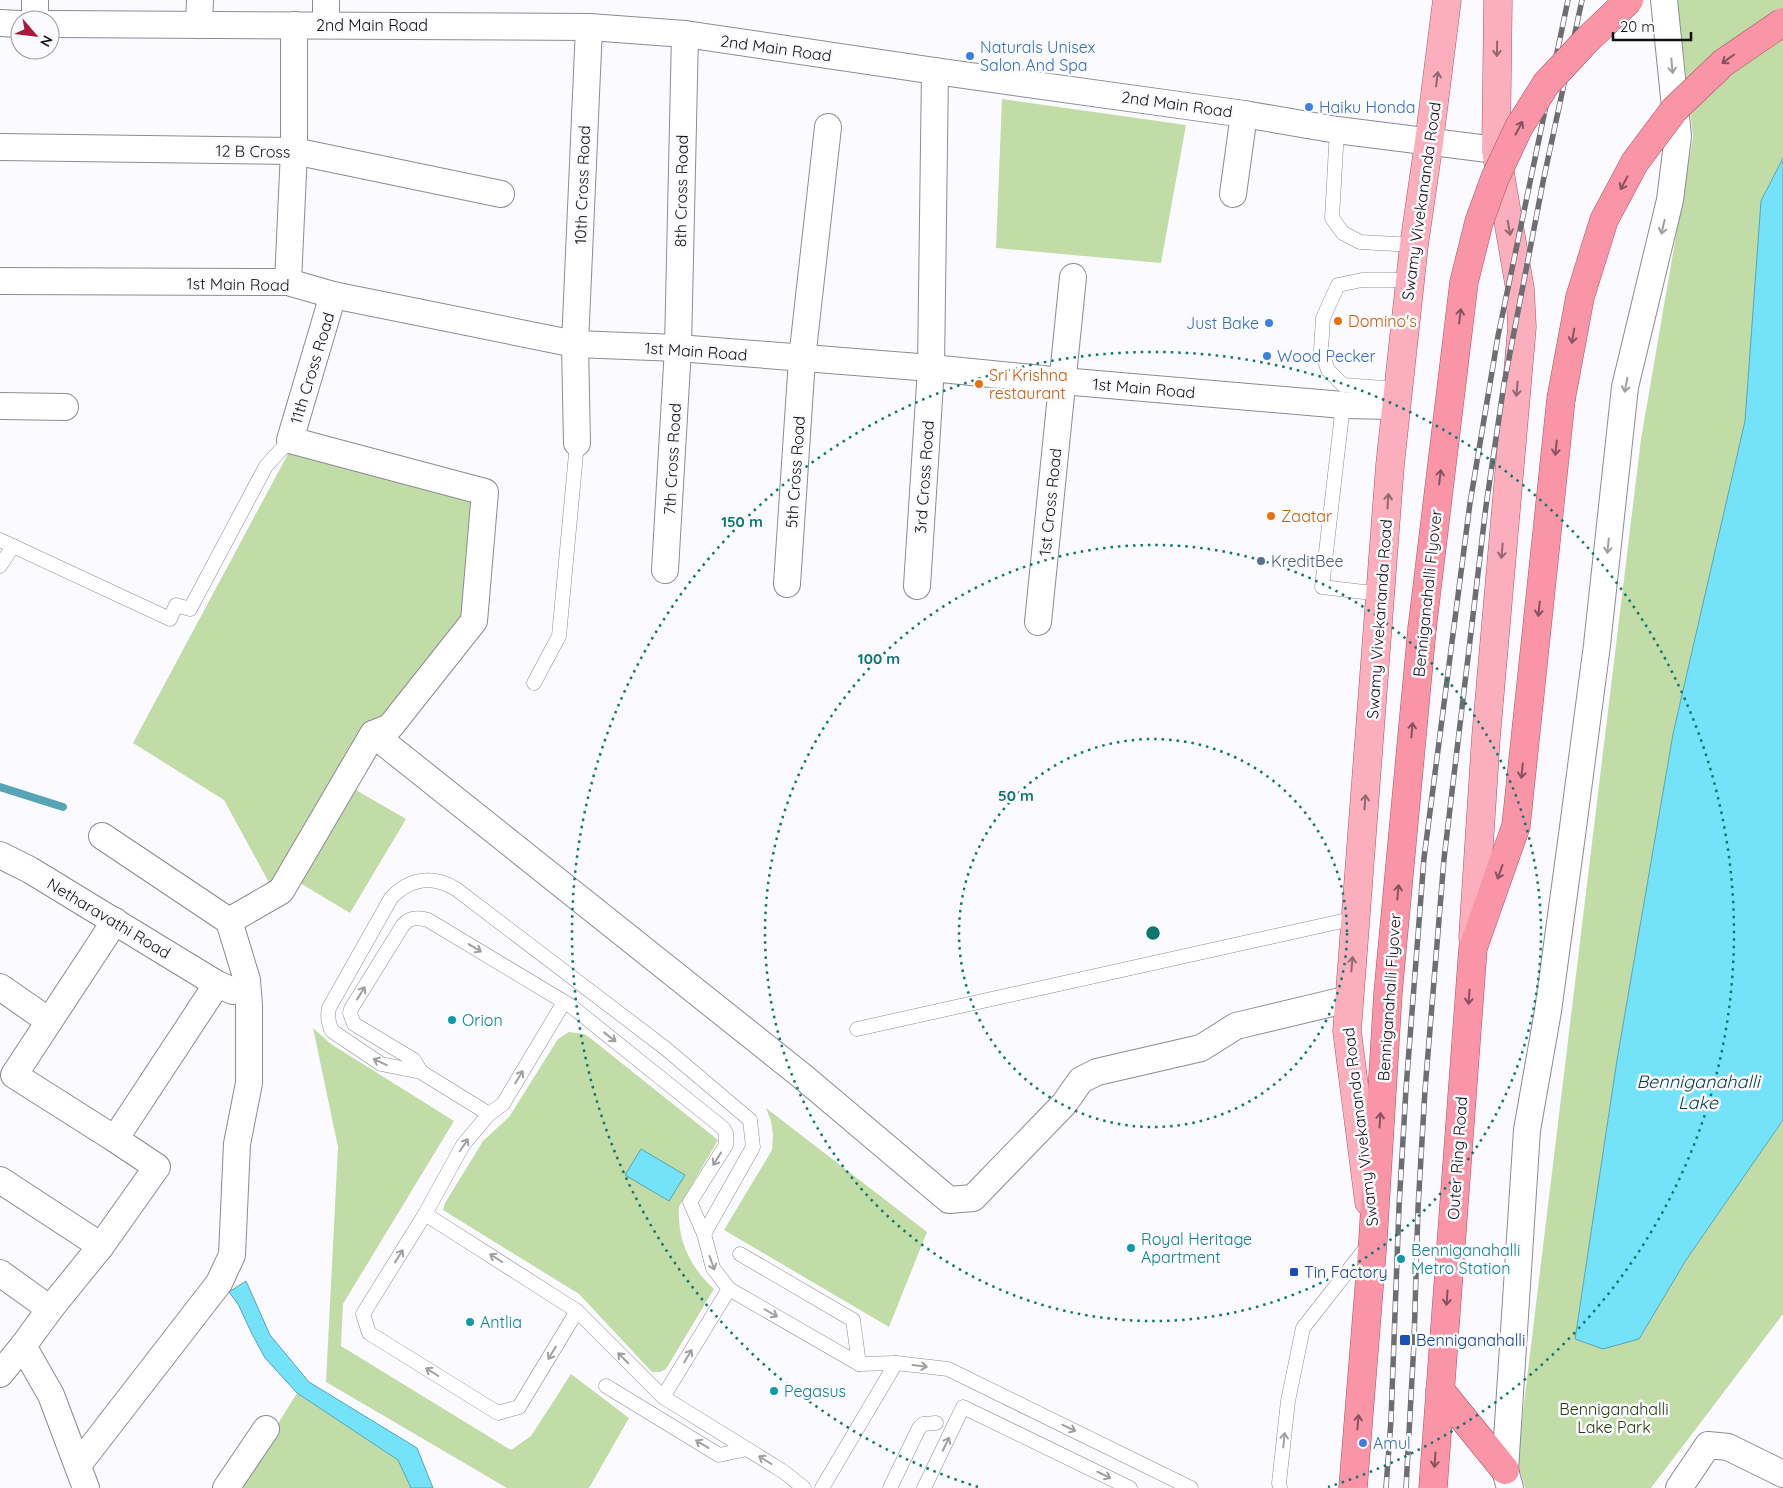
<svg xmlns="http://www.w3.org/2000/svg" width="1783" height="1488" viewBox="0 0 1783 1488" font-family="Quicksand,sans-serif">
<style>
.green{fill:#c2dca8}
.water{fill:#74e3f9;stroke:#56a4b4}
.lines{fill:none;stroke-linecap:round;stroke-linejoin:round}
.stream{stroke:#56a4b4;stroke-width:8}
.service-casing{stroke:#8a8c93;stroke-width:15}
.minor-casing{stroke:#8a8c93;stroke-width:28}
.primary-casing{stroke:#a75565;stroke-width:29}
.trunk-casing{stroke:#a75565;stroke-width:29}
.service{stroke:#fff;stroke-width:14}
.minor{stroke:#fff;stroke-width:26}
.primary{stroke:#fbafbd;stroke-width:28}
.trunk{stroke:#fa94a7;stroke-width:28}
.rail-casing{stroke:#6d6e71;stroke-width:5.5}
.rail{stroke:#fbfbff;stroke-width:4;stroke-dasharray:11;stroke-linecap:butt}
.trunk-bridge-casing{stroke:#a75565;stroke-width:29;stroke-linecap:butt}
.trunk-bridge{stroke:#fa94a7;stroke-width:28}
.oneway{stroke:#916870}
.oneway2{stroke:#85525d}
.oneway3{stroke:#9fa0a1}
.ring{fill:none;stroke:#0f766e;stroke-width:2.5;stroke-dasharray:2.5 5}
.shop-dot{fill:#3f7fe0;stroke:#fbfbff;stroke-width:2}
.food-dot{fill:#e8710a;stroke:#fbfbff;stroke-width:2}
.service-dot{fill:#5c6f8a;stroke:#fbfbff;stroke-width:2}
.culture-dot{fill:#0f9aa8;stroke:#fbfbff;stroke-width:2}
.transit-dot{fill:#1a4fb4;stroke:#fbfbff;stroke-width:2}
.labels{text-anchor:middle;stroke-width:5;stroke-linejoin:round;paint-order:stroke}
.street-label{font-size:16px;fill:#101113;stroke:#fbfbff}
.shop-label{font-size:16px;fill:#366cbe;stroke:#fbfbff;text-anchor:start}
.food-label{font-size:16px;fill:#c56008;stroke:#fbfbff;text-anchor:start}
.service-label{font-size:16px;fill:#4e5e75;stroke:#fbfbff;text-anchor:start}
.culture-label{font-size:16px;fill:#0d838f;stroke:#fbfbff;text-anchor:start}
.transit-label{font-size:16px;fill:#164399;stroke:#fbfbff;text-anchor:start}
.park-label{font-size:16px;fill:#283d06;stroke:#fbfbff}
.water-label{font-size:18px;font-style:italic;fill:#053c45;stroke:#fbfbff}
.centre{fill:#0f766e;stroke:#fbfbff;stroke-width:2.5}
.ring-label{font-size:15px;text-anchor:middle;font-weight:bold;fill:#0f766e;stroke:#fbfbff;stroke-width:5;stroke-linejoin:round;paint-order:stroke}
</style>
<rect width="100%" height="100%" fill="#fbfbff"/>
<!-- green -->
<g class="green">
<path d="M 1677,0 L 1783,0 L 1783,158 L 1761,201 L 1745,421 L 1673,734 L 1617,1060 L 1575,1339 L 1639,1339 L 1686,1260 L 1783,1120 L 1783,1314 L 1651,1488 L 1525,1488 L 1517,1461 L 1641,439 L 1693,137 Z"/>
<path d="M 1002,99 L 1186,125 L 1161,263 L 996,248 Z"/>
<path d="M 289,452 L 479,499 L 466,619 L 373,725 L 273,890 L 224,800 L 133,743 Z"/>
<path d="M 356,790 L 406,819 L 350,913 L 300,883 Z"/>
<path d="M 313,1028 L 331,1044 L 454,1121 L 343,1304 L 341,1346 L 511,1450 L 531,1436 L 571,1374 L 629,1418 L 589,1488 L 507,1488 L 326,1382 L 338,1147 Z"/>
<path d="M 569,1032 L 584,1034 L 589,1037 L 718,1140 L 679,1207 C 677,1240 690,1267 714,1289 L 666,1369 L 660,1372 L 652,1372 L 579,1294 L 443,1210 L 445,1203 L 483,1141 L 509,1117 L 558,1039 Z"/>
<path d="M 766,1108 L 927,1232 L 889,1327 L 724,1230 L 772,1150 L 773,1135 L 771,1121 Z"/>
<path d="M 297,1393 L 398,1460 L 411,1488 L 238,1488 Z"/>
</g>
<!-- water -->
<g class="water">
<path d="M 1783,158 L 1783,1120 L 1686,1260 L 1639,1339 L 1603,1349 L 1575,1339 L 1617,1060 L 1673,734 L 1745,421 L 1761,201 Z"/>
<path d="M 641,1149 L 685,1175 L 669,1201 L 625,1175 Z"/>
<path d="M 246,1281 L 270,1335 L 309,1382 L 417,1448 L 433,1488 L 411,1488 L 398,1460 L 297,1393 L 265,1358 L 252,1334 L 238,1304 L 229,1292 Z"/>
</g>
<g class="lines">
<!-- stream -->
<path class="stream" d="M 0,787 L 63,807"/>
<!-- service casing -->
<g class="service-casing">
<g id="service">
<path d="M 1337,130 L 1332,218 L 1343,233 L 1360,242 L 1414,245"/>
<path d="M 1398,389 L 1343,385 L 1328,370 L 1321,350 L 1323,318 L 1338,285 L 1362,280 L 1409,280"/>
<path d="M 1343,405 L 1322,587 L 1381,594"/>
<path d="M 0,540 L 170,619 L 176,605 L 190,609 L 266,466 L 290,440"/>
<path d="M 0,566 L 13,546"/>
<path d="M 534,683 L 559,636 L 577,443"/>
<path d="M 857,1029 L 1356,918"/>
<path d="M 421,1072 L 414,1060 L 354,1024 L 350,1013 L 351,1009 L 403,925 C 410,917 418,917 428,920 L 571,1006 L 723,1128 L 726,1133 L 726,1145 L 690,1202 L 704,1234 L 713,1268 L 729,1289 L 859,1364 L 896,1363 L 948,1369 L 1191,1488"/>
<path d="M 489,1114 L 503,1104 L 564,1002"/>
<path d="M 425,1214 L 363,1314 L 369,1333 L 498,1413 L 519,1407 L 577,1311"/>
<path d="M 704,1234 L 753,1147 L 750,1120 L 665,1048 L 456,889 C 433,875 410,878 391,898 L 329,1008 C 327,1017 328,1023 332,1031 L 381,1064 L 421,1072 L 489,1114 L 463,1145 L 425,1214 L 577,1311 L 663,1397 L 784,1472 L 804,1488"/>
<path d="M 740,1254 L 853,1320 L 859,1364"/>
<path d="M 606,1386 L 719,1455 L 747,1449"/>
<path d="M 663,1397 L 729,1289"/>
<path d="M 822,1488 L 896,1363"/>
<path d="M 890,1488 L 919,1428 L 923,1424 L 936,1423"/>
<path d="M 924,1488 L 963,1407 L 1130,1488"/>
<path d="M 1280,1488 L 1279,1483 L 1288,1401 L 1303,1328 L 1369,1244"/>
</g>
</g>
<!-- minor casing -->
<g class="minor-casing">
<g id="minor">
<path d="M 35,20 L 35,0"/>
<path d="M 0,23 L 20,24"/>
<path d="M 50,24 L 589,27 L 685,34 L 935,71 L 1244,114 L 1337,130 L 1496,150"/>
<path d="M 199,25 L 200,0"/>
<path d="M 326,25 L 326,0"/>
<path d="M 0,147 L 294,151 L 501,194"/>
<path d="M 1233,194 L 1244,114"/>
<path d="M 0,281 L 288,282 L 333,295 L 575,344 L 678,348 L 931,368 L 1062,381 L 1343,405 L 1396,406"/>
<path d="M 288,282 L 294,151 L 294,25"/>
<path d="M 0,406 L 65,407"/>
<path d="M 577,443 L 575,344 L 589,27"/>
<path d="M 665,570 L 678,348 L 685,34"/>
<path d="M 787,584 L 802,359 L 828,127"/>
<path d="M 917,586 L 931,368 L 935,71"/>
<path d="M 1038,622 L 1073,277"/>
<path d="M 373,734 L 802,1076 L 949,1200 L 973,1198 L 1064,1104 L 1081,1080 L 1097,1072 L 1201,1048 L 1236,1026 L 1349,999"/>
<path d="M 0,855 L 30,870 L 217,984 L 233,991"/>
<path d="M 229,921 L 281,891 L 373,734 L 390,727 L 474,621 L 485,492 L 290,440 L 333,295"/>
<path d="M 0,987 L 49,1021"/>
<path d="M 115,1139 L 14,1075 L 115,921"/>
<path d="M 0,1180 L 101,1246"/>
<path d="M 0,1273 L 50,1309"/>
<path d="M 0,1374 L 23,1346"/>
<path d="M 78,1465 L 219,1283 L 232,1255 L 237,1144 L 249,1083 L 249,1005 L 247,980 L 229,921 L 102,836"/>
<path d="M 86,1488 L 51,1395 L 23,1346 L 50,1309 L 101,1246 L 157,1167 L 115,1139 L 217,984"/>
<path d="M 226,1488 L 266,1429"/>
<path d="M 1510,1488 L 1505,1470 L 1527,1130 L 1548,1011 L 1572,835 L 1597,645 L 1625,387 L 1670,200 L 1678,136 L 1664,0"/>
<path d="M 1679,1488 L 1708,1445 L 1728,1447 L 1783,1474"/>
</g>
</g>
<!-- primary casing -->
<g class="primary-casing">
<g id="primary">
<path d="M 1473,937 L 1486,737 L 1522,327 L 1520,289 L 1496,150 L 1498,0"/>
<path d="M 1369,1202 L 1347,1031 L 1390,465 L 1414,245 L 1429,142 L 1447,0"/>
</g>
</g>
<!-- trunk casing -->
<g class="trunk-casing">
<g id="trunk">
<path d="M 1440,1390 L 1505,1470"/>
<path d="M 1353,1488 L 1373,1239 L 1388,993 L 1422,629"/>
<path d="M 1433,1488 L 1473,948 L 1516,826 L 1561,399"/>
</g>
</g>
<!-- service -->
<use href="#service" class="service"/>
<!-- minor -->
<use href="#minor" class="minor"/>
<!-- primary -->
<use href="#primary" class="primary"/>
<!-- trunk -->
<use href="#trunk" class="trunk"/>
<!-- rail casing -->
<g class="rail-casing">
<g id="rail">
<path d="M 1386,1488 L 1391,1420 L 1399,1207 L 1406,1089 L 1424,858 L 1470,503 L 1498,336 L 1568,0"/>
<path d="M 1406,1488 L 1414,1342 L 1418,1208 L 1425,1090 L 1444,859 L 1486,506 L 1504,384 L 1543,182 L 1582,0"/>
</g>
</g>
<!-- rail -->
<use href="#rail" class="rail"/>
<!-- trunk-bridge casing -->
<g class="trunk-bridge-casing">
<g id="trunk-bridge">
<path d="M 1561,399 L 1580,297 L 1604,220 L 1635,162 L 1674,110 L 1723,63 L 1783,22"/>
<path d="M 1422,629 L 1464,282 L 1479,222 L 1495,178 L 1519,127 L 1546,84 L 1586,41 L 1629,0"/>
</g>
</g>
<!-- trunk-bridge -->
<use href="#trunk-bridge" class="trunk-bridge"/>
</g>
<!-- one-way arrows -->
<defs><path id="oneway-shaft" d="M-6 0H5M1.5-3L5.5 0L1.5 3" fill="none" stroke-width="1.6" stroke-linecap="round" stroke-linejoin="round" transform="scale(1.25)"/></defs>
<g class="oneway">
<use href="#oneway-shaft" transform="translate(1497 49) rotate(91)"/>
<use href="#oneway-shaft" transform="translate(1437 79) rotate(-83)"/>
<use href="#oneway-shaft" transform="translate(1509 228) rotate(80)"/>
<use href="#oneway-shaft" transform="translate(1517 389) rotate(95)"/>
<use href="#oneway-shaft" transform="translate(1388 501) rotate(-86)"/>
<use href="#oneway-shaft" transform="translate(1502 551) rotate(95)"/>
<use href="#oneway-shaft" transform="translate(1365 802) rotate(-86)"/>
<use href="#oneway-shaft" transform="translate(1352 964) rotate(-85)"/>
</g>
<g class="oneway2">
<use href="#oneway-shaft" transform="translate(1728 59) rotate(144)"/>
<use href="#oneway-shaft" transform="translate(1519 128) rotate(-62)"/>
<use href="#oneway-shaft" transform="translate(1624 183) rotate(118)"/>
<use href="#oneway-shaft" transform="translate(1460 316) rotate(-83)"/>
<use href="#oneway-shaft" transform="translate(1573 336) rotate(100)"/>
<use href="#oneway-shaft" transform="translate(1556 448) rotate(96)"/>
<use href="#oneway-shaft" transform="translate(1440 477) rotate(-83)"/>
<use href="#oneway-shaft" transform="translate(1539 609) rotate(96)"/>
<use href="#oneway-shaft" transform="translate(1412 730) rotate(-85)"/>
<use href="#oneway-shaft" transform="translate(1522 771) rotate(96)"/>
<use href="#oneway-shaft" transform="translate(1500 872) rotate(110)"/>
<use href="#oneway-shaft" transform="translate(1398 892) rotate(-85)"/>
<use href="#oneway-shaft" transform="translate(1469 997) rotate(94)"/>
<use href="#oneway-shaft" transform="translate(1380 1120) rotate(-86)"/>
<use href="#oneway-shaft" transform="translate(1447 1298) rotate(94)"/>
<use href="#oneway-shaft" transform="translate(1358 1422) rotate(-85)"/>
<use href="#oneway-shaft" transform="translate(1435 1460) rotate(94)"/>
</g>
<g class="oneway3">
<use href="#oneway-shaft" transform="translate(1672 66) rotate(85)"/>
<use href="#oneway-shaft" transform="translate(1663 227) rotate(103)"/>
<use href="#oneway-shaft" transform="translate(1626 385) rotate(101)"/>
<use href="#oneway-shaft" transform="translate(1608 546) rotate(96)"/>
<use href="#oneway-shaft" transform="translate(475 948) rotate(31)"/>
<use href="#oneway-shaft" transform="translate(361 993) rotate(-58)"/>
<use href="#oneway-shaft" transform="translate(610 1037) rotate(38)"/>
<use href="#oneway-shaft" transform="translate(380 1062) rotate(-155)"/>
<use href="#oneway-shaft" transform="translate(519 1077) rotate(-59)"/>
<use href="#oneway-shaft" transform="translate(464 1145) rotate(-56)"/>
<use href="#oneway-shaft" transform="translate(717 1159) rotate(122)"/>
<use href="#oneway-shaft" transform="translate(399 1256) rotate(-58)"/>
<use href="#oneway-shaft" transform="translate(496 1258) rotate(-148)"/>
<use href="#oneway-shaft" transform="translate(712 1263) rotate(70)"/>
<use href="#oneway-shaft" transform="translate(771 1313) rotate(30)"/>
<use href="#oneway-shaft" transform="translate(552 1353) rotate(121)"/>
<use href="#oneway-shaft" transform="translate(688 1356) rotate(-59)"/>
<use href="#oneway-shaft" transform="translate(623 1358) rotate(-135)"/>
<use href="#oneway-shaft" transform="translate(920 1366) rotate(7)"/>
<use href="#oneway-shaft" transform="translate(432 1372) rotate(-148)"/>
<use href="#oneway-shaft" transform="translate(1069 1428) rotate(26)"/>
<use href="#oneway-shaft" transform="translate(1284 1440) rotate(-84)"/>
<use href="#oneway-shaft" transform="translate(702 1444) rotate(-149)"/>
<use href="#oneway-shaft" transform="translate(946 1444) rotate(-64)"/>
<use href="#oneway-shaft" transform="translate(765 1460) rotate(-148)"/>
<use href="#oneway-shaft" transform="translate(1104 1475) rotate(26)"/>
</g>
<!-- distance rings -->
<g class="ring">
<circle cx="1153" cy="933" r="194"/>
<circle cx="1153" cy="933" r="388"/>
<path d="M978 1487A581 581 0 1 1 1328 1487"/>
</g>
<!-- markers -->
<g class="shop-dot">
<circle cx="970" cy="56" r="5"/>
<circle cx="1309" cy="107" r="5"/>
<circle cx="1269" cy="323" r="5"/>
<circle cx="1267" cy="356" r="5"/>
<circle cx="1363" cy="1443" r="5"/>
</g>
<g class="food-dot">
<circle cx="1338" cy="321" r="5"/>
<circle cx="979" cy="384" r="5"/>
<circle cx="1271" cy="516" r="5"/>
</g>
<circle class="service-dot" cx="1261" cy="561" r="5"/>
<g class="culture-dot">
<circle cx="452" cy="1020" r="5"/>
<circle cx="1131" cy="1248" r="5"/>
<circle cx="1401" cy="1259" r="5"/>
<circle cx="470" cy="1322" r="5"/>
<circle cx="774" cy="1391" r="5"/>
</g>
<g class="transit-dot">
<rect x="1289" y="1267" width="10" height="10" rx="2.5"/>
<rect x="1399" y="1334" width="12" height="12" rx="2.5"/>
</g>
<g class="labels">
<!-- street labels -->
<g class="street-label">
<text x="372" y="31">2nd Main Road</text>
<text transform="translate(776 48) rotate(8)" y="6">2nd Main Road</text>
<text transform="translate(1177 104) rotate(8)" y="6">2nd Main Road</text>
<text transform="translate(253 151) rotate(1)" y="6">12 B Cross</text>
<text transform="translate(582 185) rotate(-88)" y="6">10th Cross Road</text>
<text transform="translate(681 191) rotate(-89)" y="6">8th Cross Road</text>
<text transform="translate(1421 201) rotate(-82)" y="6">Swamy Vivekananda Road</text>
<text transform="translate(238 284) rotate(1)" y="6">1st Main Road</text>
<text transform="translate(696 351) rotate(4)" y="6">1st Main Road</text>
<text transform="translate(312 368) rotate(-73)" y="6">11th Cross Road</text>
<text transform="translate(1144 388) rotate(5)" y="6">1st Main Road</text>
<text transform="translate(672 459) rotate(-87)" y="6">7th Cross Road</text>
<text transform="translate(795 472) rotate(-86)" y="6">5th Cross Road</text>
<text transform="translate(924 477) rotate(-86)" y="6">3rd Cross Road</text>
<text transform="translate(1050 502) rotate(-84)" y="6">1st Cross Road</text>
<text transform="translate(1427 593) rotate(-84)" y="6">Benniganahalli Flyover</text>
<text transform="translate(1379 619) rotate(-86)" y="6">Swamy Vivekananda Road</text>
<text transform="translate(109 918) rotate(31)" y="6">Netharavathi Road</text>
<text transform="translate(1389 997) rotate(-86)" y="6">Benniganahalli Flyover</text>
<text transform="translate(1360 1127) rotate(-97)" y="6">Swamy Vivekananda Road</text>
<text transform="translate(1457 1158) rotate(-86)" y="6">Outer Ring Road</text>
</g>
<!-- shop labels -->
<g class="shop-label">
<text x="980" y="53">Naturals Unisex<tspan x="980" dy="18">Salon And Spa</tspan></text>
<text x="1319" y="113">Haiku Honda</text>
<text x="1259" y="329" text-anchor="end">Just Bake</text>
<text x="1277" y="362">Wood Pecker</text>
<text x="1373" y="1449">Amul</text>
</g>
<!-- food labels -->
<g class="food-label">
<text x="1348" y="327">Domino's</text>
<text x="989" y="381">Sri Krishna<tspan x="989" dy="18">restaurant</tspan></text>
<text x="1281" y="522">Zaatar</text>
</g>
<!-- service labels -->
<g class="service-label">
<text x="1271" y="567">KreditBee</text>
</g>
<!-- culture labels -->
<g class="culture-label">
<text x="462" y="1026">Orion</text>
<text x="1141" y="1245">Royal Heritage<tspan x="1141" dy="18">Apartment</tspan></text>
<text x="1411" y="1256">Benniganahalli<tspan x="1411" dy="18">Metro Station</tspan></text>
<text x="480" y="1328">Antlia</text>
<text x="784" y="1397">Pegasus</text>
</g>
<!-- transit labels -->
<g class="transit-label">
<text x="1304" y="1278">Tin Factory</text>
<text x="1416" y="1346">Benniganahalli</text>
</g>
<!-- park labels -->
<g class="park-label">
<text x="1614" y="1415">Benniganahalli<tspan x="1614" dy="18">Lake Park</tspan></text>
</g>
<!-- water labels -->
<g class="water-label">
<text x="1698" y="1088">Benniganahalli<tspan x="1698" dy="21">Lake</tspan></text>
</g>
</g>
<circle cx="1153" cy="933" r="8" class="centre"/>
<g class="ring-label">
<text x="742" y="527">150 m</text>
<text x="879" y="664">100 m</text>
<text x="1016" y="801">50 m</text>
</g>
<!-- north arrow -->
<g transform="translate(35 35) rotate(118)"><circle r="24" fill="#fbfbff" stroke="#9d9da1"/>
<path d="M0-4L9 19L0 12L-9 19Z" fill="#ac173a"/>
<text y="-8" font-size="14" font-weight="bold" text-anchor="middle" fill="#101113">N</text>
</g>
<!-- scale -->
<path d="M1613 32v8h78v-8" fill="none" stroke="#101113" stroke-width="2.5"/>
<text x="1620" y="32" font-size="15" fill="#101113" stroke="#fbfbff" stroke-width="4" paint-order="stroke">20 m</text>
</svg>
